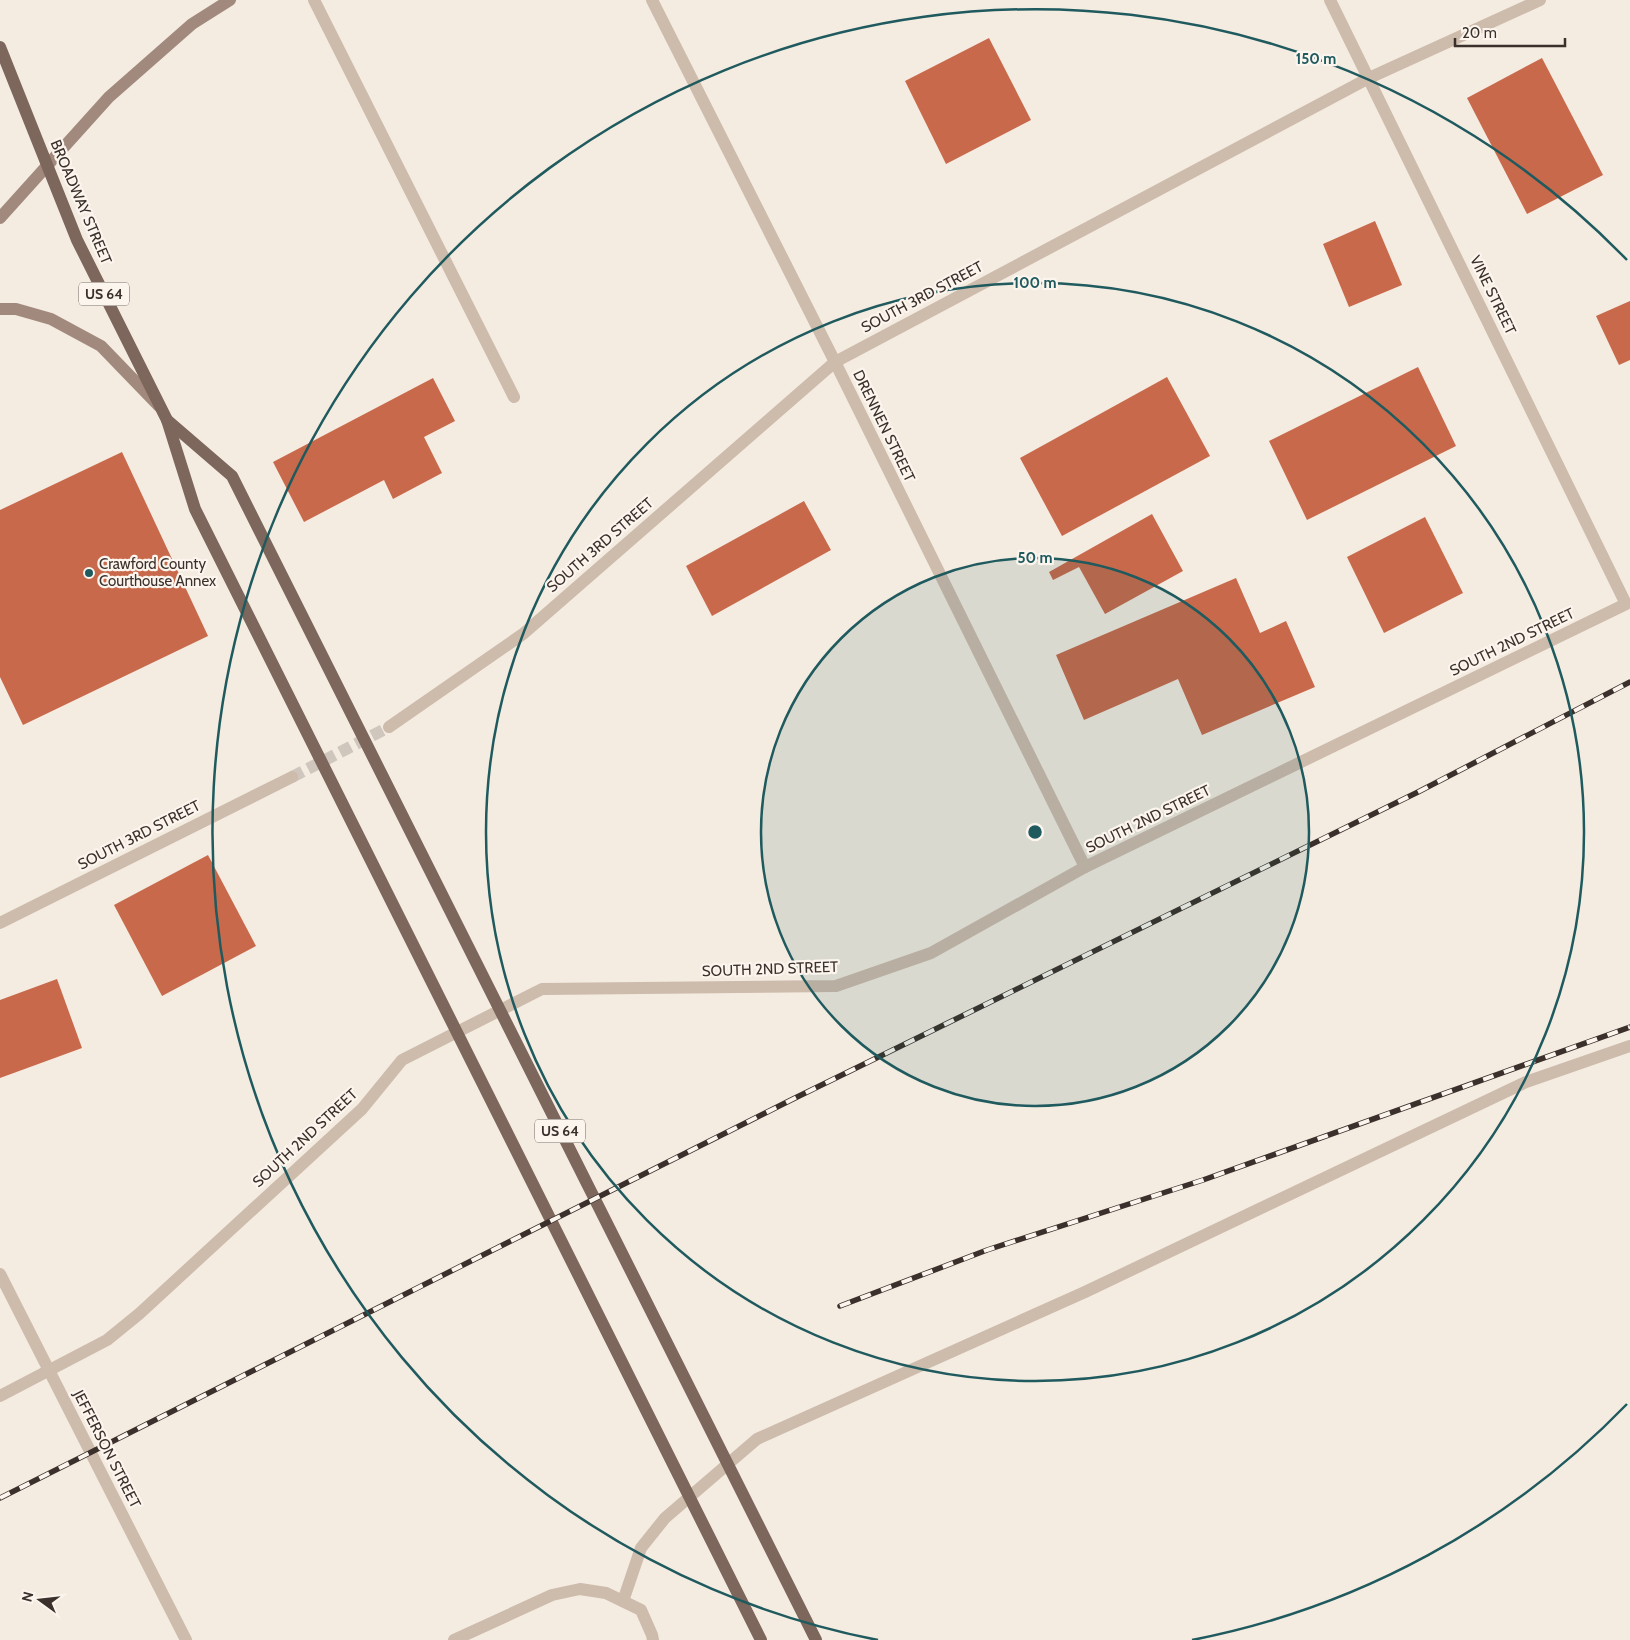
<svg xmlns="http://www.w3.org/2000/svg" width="1630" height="1640" viewBox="0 0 1630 1640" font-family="Cabin,sans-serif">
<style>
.building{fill:#c8694b}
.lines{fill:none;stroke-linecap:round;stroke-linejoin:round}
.street-tunnel{stroke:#cfc6bd;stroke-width:12;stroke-dasharray:12 6;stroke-linecap:butt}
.lane{stroke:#cdbbac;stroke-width:12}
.street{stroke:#cdbbac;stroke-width:12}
.secondary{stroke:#a18a7d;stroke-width:12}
.primary{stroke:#7d675c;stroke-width:12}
.rail-casing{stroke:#3b302b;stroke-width:5.5}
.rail{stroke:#fbf5ee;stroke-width:4;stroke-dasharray:11;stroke-linecap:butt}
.ring{fill:none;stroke:#1f5a5e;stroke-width:2.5}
.poi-dot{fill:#1f5a5e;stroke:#fbf5ee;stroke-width:2}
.labels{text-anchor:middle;stroke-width:4.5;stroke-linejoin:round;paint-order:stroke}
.shield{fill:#fbf5ee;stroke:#756b66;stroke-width:1}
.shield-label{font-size:14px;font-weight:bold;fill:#3b302b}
.street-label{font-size:15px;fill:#3b302b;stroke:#fbf5ee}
.poi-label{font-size:15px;fill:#3b302b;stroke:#fbf5ee;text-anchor:start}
.centre{fill:#1f5a5e;stroke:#fbf5ee;stroke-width:2.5}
.ring-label{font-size:15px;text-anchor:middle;font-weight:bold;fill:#1f5a5e;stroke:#fbf5ee;stroke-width:4.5;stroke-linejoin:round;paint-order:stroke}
</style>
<rect width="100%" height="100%" fill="#f4ebe1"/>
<!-- building -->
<g class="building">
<path d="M 989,38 L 1031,120 L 946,164 L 905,81 Z"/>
<path d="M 1542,58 L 1603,175 L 1527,214 L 1467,98 Z"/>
<path d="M 1375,221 L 1402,285 L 1349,307 L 1323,244 Z"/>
<path d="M 1630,301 L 1630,360 L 1619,365 L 1596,316 Z"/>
<path d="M 1418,367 L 1456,446 L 1307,520 L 1269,441 Z"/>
<path d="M 1167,377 L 1210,456 L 1062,536 L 1020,458 Z"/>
<path d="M 433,378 L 455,421 L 424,437 L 442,473 L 393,499 L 384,480 L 304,522 L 273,462 Z"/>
<path d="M 122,452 L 208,636 L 23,725 L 0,677 L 0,510 Z"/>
<path d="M 804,501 L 831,550 L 712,616 L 686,566 Z"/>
<path d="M 1152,514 L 1183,571 L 1105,614 L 1079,567 L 1053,580 L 1049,572 Z"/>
<path d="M 1425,517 L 1463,593 L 1384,633 L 1347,557 Z"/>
<path d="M 1236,578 L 1260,633 L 1286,621 L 1315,687 L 1202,735 L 1178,679 L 1084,720 L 1056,655 Z"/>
<path d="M 208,855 L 256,946 L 162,996 L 114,905 Z"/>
<path d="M 57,979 L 82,1048 L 0,1078 L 0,1000 Z"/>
</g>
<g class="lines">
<!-- street-tunnel -->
<path class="street-tunnel" d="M 292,777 L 389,727"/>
<!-- lane -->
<g class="lane">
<path d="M 314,0 L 514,397"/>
<path d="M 623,1601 L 641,1548 L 665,1518 L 757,1439 L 1085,1292 L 1526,1082 L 1630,1046"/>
</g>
<!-- street -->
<g class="street">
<path d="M 652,0 L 835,362 L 1085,867"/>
<path d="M 389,727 L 523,634 L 835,362 L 1369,78 L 1540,0"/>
<path d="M 0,923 L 292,777"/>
<path d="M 0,1274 L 186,1640"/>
<path d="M 0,1396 L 107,1340 L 139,1314 L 362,1109 L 402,1060 L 542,989 L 836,986 L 931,953 L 1085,867 L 1626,604 L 1330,0"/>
<path d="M 454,1640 L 552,1595 L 580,1589 L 606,1593 L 641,1610 L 652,1635 L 653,1640"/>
</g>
<!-- secondary -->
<g class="secondary">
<path d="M 0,218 L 109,97 L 192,24 L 230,0"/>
<path d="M 0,309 L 16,309 L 51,319 L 101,346 L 159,406"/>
</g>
<!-- primary -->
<g class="primary">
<path d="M 0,47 L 77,240 L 167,420 L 195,509 L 761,1640"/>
<path d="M 167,420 L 232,476 L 816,1640"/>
</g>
<!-- rail casing -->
<g class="rail-casing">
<g id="rail">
<path d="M 840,1306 L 987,1250 L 1203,1180 L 1630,1027"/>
<path d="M 0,1498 L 793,1099 L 1418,792 L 1630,682"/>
</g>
</g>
<!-- rail -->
<use href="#rail" class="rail"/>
</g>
<!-- distance rings -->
<circle cx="1035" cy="832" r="274" fill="#1f5a5e" fill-opacity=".12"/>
<g class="ring">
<circle cx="1035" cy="832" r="274"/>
<circle cx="1035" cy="832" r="549"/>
<path d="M1627 1404A823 823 0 0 1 1192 1640M878 1640A823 823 0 1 1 1627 260"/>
</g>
<!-- markers -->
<circle class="poi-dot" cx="89" cy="573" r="5"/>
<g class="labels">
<!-- shield labels -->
<g class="shield">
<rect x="79" y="282.5" width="50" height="23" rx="4"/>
<rect x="535" y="1119.5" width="50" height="23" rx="4"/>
</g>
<g class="shield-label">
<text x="104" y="299">US 64</text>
<text x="560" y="1136">US 64</text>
</g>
<!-- street labels -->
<g class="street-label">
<text transform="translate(81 202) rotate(67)" y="5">BROADWAY STREET</text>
<text transform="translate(1493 295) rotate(64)" y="5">VINE STREET</text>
<text transform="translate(922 297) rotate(-28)" y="5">SOUTH 3RD STREET</text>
<text transform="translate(884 426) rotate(64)" y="5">DRENNEN STREET</text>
<text transform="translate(600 545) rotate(-41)" y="5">SOUTH 3RD STREET</text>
<text transform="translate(1512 642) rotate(-26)" y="5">SOUTH 2ND STREET</text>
<text transform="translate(1148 819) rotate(-26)" y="5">SOUTH 2ND STREET</text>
<text transform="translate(139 835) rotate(-27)" y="5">SOUTH 3RD STREET</text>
<text transform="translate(770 969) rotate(-2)" y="5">SOUTH 2ND STREET</text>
<text transform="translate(305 1138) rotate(-43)" y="5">SOUTH 2ND STREET</text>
<text transform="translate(107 1449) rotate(63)" y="5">JEFFERSON STREET</text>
</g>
<!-- poi labels -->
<g class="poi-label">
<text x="99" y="569">Crawford County<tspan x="99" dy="17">Courthouse Annex</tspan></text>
</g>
</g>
<circle cx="1035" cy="832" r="8" class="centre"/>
<g class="ring-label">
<text x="1316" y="64">150 m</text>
<text x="1035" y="288">100 m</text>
<text x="1035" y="563">50 m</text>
</g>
<!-- north arrow -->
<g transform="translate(40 1600) rotate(285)" stroke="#fbf5ee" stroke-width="4" paint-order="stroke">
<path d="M0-4L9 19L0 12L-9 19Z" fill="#3b302b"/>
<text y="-8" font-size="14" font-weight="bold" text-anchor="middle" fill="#3b302b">N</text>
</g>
<!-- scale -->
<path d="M1455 38v8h110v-8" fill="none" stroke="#3b302b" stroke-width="2.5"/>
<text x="1462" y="38" font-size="15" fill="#3b302b" stroke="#fbf5ee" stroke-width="4" paint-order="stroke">20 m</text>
</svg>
